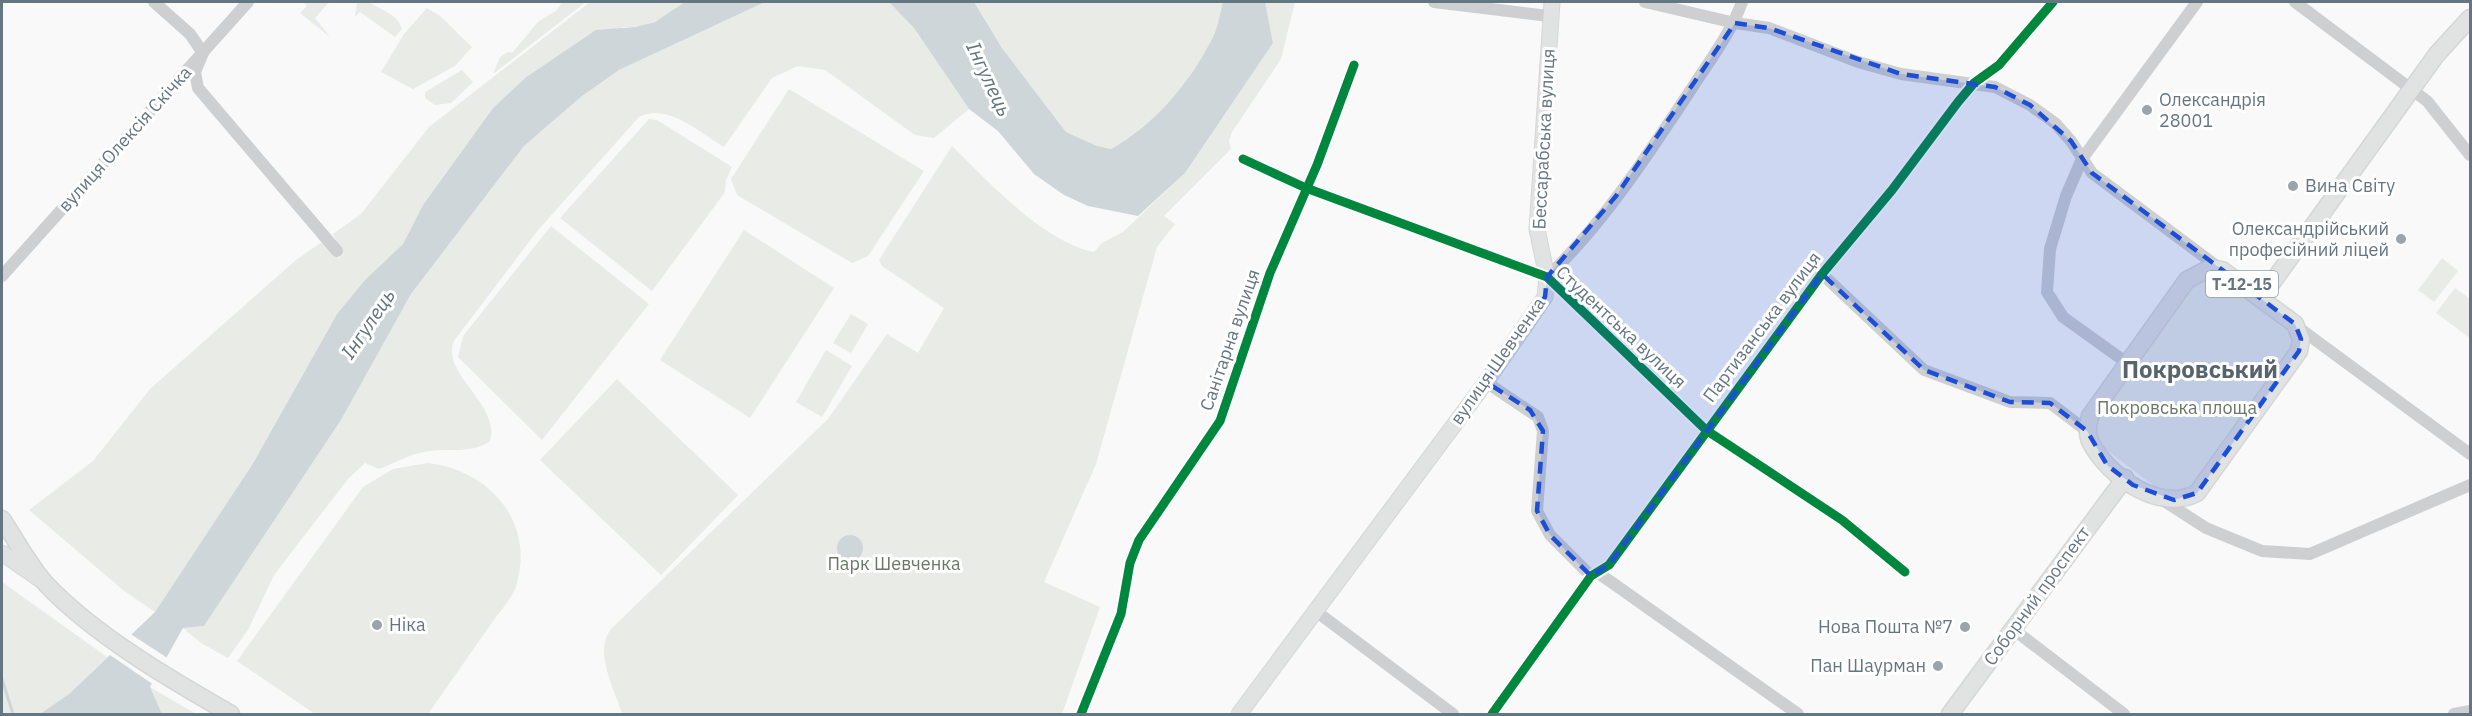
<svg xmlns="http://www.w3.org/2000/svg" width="2472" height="716" viewBox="0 0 2472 716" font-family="'IBM Plex Sans',sans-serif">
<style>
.green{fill:#e8ebe6}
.water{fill:#ced6d9}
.pier{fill:#f9f9f9}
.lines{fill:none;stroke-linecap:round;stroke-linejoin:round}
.stream{stroke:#ced6d9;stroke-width:3}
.major-casing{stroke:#d5d6d7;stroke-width:17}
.highway-casing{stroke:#d5d6d6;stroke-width:19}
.minor{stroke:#cecfd0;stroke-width:12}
.major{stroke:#e1e2e2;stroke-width:15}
.highway{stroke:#e1e2e2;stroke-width:16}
.cycleway-casing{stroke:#fff;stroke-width:13}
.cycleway{stroke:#00873e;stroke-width:9}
.marked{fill:#1d4ed8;fill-opacity:0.2;stroke:#1d4ed8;stroke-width:4.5;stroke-dasharray:12 8;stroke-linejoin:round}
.poi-dot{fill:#99a4ac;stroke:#fff;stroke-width:2}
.labels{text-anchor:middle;stroke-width:6;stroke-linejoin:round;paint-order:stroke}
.shield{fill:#fff;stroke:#939fa8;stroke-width:1.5}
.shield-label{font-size:16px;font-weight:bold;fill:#657683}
.poi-label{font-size:18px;fill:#657683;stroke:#fff;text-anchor:start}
.street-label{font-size:18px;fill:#657683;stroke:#fff}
.park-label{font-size:18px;fill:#687a64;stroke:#fff}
.water-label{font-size:20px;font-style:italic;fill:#60757c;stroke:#fff}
.district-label{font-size:24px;font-weight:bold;fill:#57646e;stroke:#fff}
</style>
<rect width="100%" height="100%" fill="#f9f9f9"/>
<!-- green -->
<g class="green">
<path d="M 303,2 L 329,2 L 315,18 L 330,37 L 300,13 L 307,6 Z"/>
<path d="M 357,2 L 369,2 C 382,11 397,13 402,29 L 395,37 L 360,12 L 355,17 Z"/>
<path d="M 562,2 L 586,2 L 493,74 L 500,57 L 508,52 L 512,53 L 538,22 L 557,10 Z"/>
<path d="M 590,2 L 685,2 C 667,17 648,28 623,27 L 525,78 L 493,108 L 423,205 L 403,244 L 365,280 L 337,314 L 252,465 L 155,612 L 123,590 L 29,510 L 93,461 L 150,389 L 296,260 L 322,242 L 339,258 L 343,254 L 333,234 L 361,214 L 429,127 Z"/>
<path d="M 765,2 L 889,2 L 914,28 L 969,109 L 934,138 L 915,135 L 825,70 L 798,66 L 772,78 L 724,147 C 701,133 666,102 639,117 L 538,230 L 454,341 C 440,374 501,404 490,441 C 471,455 446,447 424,452 C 408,455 395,463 379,469 L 365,463 L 348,479 L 274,575 L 248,630 L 228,658 L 201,643 L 183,628 L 204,626 L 341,420 L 411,294 L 524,146 L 582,96 L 619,70 Z"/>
<path d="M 974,2 L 1223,2 C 1220,13 1218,27 1213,37 C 1190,84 1155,123 1111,149 L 1097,146 L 1066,132 L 1002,48 Z"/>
<path d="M 1265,2 L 1295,2 L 1281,59 L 1232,132 L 1229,141 L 1231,149 L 1164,216 L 1175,224 L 1157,247 L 1096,464 L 1044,582 L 1100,607 L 1062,714 L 622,714 C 615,689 593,652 611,629 L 828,419 L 887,334 L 918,353 L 944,308 L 882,266 L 879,260 L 952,146 C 988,181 1042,241 1094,252 L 1102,243 L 1123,232 L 1185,173 L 1273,43 Z"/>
<path d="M 427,8 L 440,16 L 472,47 L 455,66 L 413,89 L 381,72 L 404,34 Z"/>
<path d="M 462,70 L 473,82 L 451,103 L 435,105 L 425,98 L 425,92 Z"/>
<path d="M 789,89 L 924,171 L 868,256 L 852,263 L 737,195 L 731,179 Z"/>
<path d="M 649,119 L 657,120 L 732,167 L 726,180 L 725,192 L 652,291 L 560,218 Z"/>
<path d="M 551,226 L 649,304 L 542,440 L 458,357 L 463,336 Z"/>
<path d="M 744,230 L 834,288 L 750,418 L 660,360 Z"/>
<path d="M 2442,258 L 2458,271 L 2434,302 L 2418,290 Z"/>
<path d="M 2206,276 L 2223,276 L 2289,325 L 2293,340 L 2292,354 L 2195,489 L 2162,492 L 2095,441 L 2095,414 L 2191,284 Z"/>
<path d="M 2455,288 L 2470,299 L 2470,338 L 2436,313 Z"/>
<path d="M 851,314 L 868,324 L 851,353 L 833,343 Z"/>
<path d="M 826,350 L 852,366 L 822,417 L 796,402 Z"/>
<path d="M 617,379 L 738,495 L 661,575 L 540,460 Z"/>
<path d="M 428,463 C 489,470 536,522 516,586 C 512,599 499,612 491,624 C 470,654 449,684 428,714 L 315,714 L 237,661 L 363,487 L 393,469 Z"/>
<path d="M 2,582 L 107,657 L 69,694 L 40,714 L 2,714 Z"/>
<path d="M 150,687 L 196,714 L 162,714 Z"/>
</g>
<!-- water -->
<g class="water">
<path d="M 685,2 L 765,2 L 619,70 L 582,96 L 524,146 L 411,294 L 341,420 L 204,626 L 183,628 L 150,687 L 162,714 L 40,714 L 69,694 L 155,612 L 252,465 L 337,314 L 365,280 L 403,244 L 423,205 L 493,108 L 525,78 L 596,30 L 635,27 L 655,22 Z"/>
<path d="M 889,2 L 974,2 L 1002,48 L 1066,132 L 1097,146 L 1111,149 C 1155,124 1190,83 1213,37 C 1218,27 1220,13 1223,2 L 1265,2 L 1273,43 L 1185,173 L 1138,216 L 1088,206 L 1064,195 L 1034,174 L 998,131 L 969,109 L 914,28 Z"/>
<circle cx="850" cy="548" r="13"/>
</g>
<!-- pier -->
<path class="pier" d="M 129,633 L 169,659 L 154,685 L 107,653 Z"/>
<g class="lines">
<!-- stream -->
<path class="stream" d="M 2,679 L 13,714"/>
<!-- major casing -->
<g class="major-casing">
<g id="major">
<path d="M 2,553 L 38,578"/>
<path d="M 1239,714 L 1486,382 L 1545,297 L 1547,277 L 1537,229 L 1552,2"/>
</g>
</g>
<!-- highway casing -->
<g class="highway-casing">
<g id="highway">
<path d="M 2210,268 L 2222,270 L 2295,324 L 2301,339 L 2299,351 L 2197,493 C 2160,513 2109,477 2091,443 C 2086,434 2088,425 2090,416 L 2187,280 Z"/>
<path d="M 2261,298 L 2437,54 L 2470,18"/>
<path d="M 2,519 C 16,540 29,565 46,584 C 93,634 171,680 231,714"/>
<path d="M 1950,714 L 2125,478"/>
</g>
</g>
<!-- minor -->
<g class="minor">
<path d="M 154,2 L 190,34 L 203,53 L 195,72 L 198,88 L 337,251"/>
<path d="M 1434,2 L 1549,16"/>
<path d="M 1645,2 L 1735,23 L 1769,28 L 1858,62 L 1901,74 L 1995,87 L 2030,105 L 2055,123 L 2071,141 L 2092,173 L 2222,270"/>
<path d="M 2295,2 L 2427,101 L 2470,155"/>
<path d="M 1243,159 L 1306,188 L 1547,277 L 1706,430 L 1842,520 L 1905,572"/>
<path d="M 1822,274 L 1924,370 L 2010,402 L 2050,403 L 2087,431"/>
<path d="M 2,276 L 248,2"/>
<path d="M 1547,277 C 1604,223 1649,153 1692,88 C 1710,60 1731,33 1742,2"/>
<path d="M 2295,325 L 2470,454"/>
<path d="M 2127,363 L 2063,317 L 2047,292 L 2050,249 L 2066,196 L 2082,159 L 2197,2"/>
<path d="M 1486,382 L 1538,417 L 1543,431 L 1537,511 L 1550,535 L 1591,576"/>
<path d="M 2161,499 L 2206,528 L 2262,551 L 2310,554 L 2470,485"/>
<path d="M 1597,572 L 1798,714"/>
<path d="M 1317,612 L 1453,714"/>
<path d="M 2013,629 L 2124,714"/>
<path d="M 1081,714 L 1121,614 L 1130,563 L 1139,540 L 1220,421 L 1270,273 L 1317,165 L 1354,65"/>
<path d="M 1492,714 L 1591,576 L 1609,565 L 1822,274 L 1892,190 L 1958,102 L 1974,83 L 1999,65 L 2053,2"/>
<path d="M 2454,714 L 2470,711"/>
</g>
<!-- major -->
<use href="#major" class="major"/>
<!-- highway -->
<use href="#highway" class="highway"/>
<!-- cycleway casing -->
<g class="cycleway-casing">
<g id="cycleway">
<path d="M 1243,159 L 1306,188 L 1547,277 L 1706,430 L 1842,520 L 1905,572"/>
<path d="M 1081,714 L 1121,614 L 1130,563 L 1139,540 L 1220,421 L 1270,273 L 1317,165 L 1354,65"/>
<path d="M 1492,714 L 1591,576 L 1609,565 L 1822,274 L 1892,190 L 1958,102 L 1974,83 L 1999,65 L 2053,2"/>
</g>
</g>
<!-- cycleway -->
<use href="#cycleway" class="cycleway"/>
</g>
<!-- marked area -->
<path class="marked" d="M 1735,23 L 1769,28 L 1901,74 L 1995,87 L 2030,105 L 2071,141 L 2092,173 L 2295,324 L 2301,339 L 2299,351 L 2197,493 L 2174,500 L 2133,485 L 2107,465 L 2087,431 L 2050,403 L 2010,402 L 1924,370 L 1822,274 L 1609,565 L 1591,576 L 1550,535 L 1537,511 L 1543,431 L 1530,410 L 1486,382 L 1545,297 L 1547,277 L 1616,196 Z"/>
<!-- markers -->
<g class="poi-dot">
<circle cx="2147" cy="110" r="6"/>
<circle cx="2293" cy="186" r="6"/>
<circle cx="2401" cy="239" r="6"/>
<circle cx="377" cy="625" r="6"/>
<circle cx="1965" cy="627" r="6"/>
<circle cx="1938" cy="666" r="6"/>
</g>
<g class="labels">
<!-- shield labels -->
<rect class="shield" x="2206" y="271" width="72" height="26" rx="4.5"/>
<g class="shield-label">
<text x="2242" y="290">Т-12-15</text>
</g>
<!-- poi labels -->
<g class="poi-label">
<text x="2159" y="106">Олександрія<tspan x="2159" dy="21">28001</tspan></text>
<text x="2305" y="192">Вина Світу</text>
<text x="2389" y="235" text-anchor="end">Олександрійський<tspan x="2389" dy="21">професійний ліцей</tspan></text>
<text x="389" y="631">Ніка</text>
<text x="1953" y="633" text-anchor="end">Нова Пошта №7</text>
<text x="1926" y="672" text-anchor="end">Пан Шаурман</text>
</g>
<!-- street labels -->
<g class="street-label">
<text transform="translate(125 139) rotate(-48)" y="6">вулиця Олексія Скічка</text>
<text transform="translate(1544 139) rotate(-87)" y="6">Бессарабська вулиця</text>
<text transform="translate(1621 327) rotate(43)" y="6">Студентська вулиця</text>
<text transform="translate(1762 327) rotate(-53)" y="6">Партизанська вулиця</text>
<text transform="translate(1230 340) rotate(-71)" y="6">Санітарна вулиця</text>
<text transform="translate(1498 361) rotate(-55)" y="6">вулиця Шевченка</text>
<text transform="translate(2037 596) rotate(-54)" y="6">Соборний проспект</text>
</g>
<!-- park labels -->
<g class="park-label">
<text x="2177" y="414">Покровська площа</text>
<text x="894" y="570">Парк Шевченка</text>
</g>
<!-- water labels -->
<g class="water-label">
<text transform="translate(989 79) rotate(65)" y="7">Інгулець</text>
<text transform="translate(368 324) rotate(-56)" y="7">Інгулець</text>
</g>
<!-- district labels -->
<g class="district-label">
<text x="2200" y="378">Покровський</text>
</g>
</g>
<!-- border -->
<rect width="2472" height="716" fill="none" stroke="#657683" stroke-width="6"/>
</svg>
